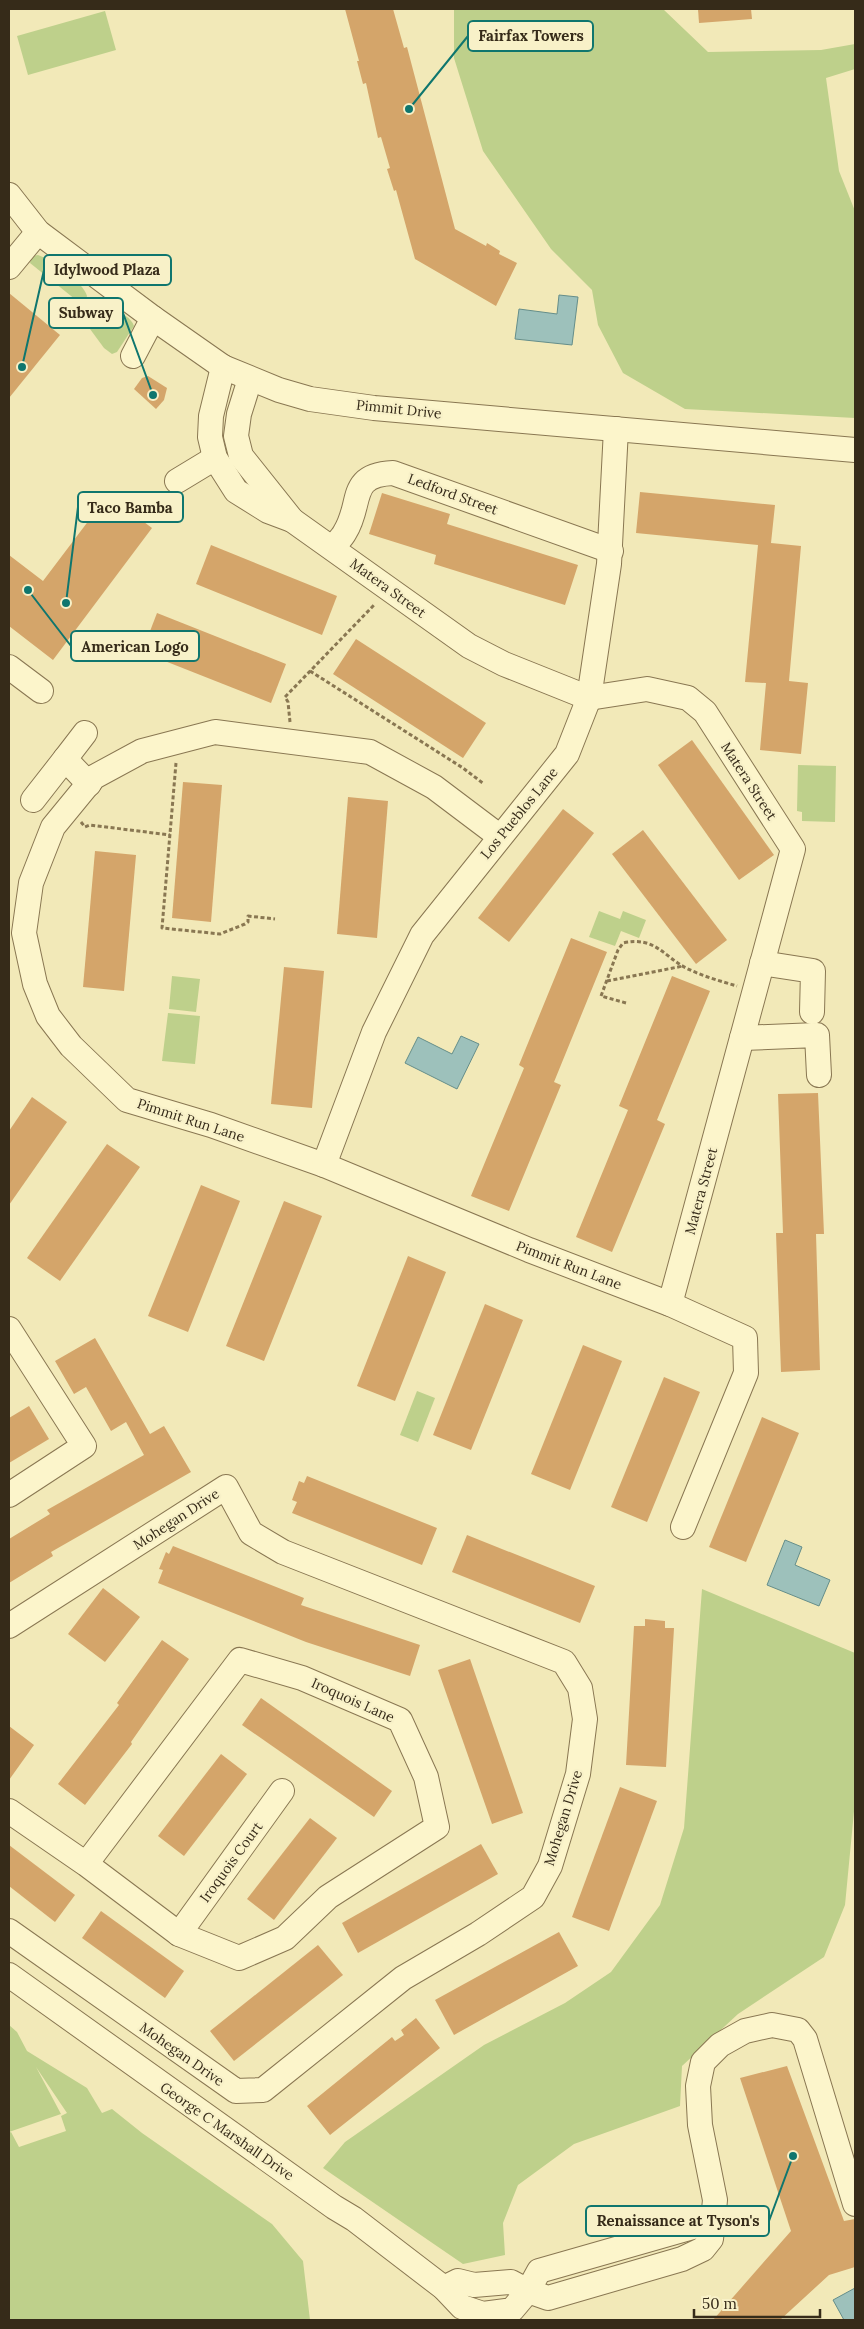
<svg xmlns="http://www.w3.org/2000/svg" width="864" height="2329" viewBox="0 0 864 2329" font-family="Lora,serif">
<style>
.green{fill:#bed08b}
.water{fill:#9dc1bb;stroke:#658e8a}
.building{fill:#d4a56a}
.lines{fill:none;stroke-linecap:round;stroke-linejoin:round}
.minor-casing{stroke:#897752;stroke-width:26}
.path{stroke:#897752;stroke-width:3;stroke-dasharray:4 2.5;stroke-linecap:butt}
.minor{stroke:#fcf5cb;stroke-width:24}
.labels{text-anchor:middle;stroke-width:4.5;stroke-linejoin:round;paint-order:stroke}
.street-label{font-size:14px;fill:#362b19;stroke:#f8f1c8}
.leader{fill:none;stroke:#0f766e;stroke-width:2}
.callout-dot{fill:#0f766e;stroke:#f8f1c8;stroke-width:2}
.callout{fill:#f8f1c8;stroke:#0f766e;stroke-width:2}
.callout-label{font-size:15px;text-anchor:middle;font-weight:bold;fill:#362b19}
</style>
<rect width="100%" height="100%" fill="#f2e9b8"/>
<!-- green -->
<g class="green">
<path d="M 454,9 L 663,9 L 708,52 L 821,50 L 855,44 L 855,69 L 826,78 L 839,171 L 855,211 L 855,418 L 685,409 L 623,373 L 598,325 L 592,290 L 551,249 L 483,151 L 454,58 Z"/>
<path d="M 105,11 L 116,50 L 28,75 L 17,36 Z"/>
<path d="M 38,255 C 53,260 83,282 87,296 L 85,304 L 81,304 L 30,263 L 32,256 Z"/>
<path d="M 113,312 C 122,312 131,318 134,326 L 117,352 L 112,354 L 104,348 L 90,329 L 102,314 Z"/>
<path d="M 798,765 L 836,766 L 835,822 L 802,821 L 802,812 L 797,811 Z"/>
<path d="M 599,911 L 620,919 L 623,911 L 646,920 L 639,938 L 621,931 L 615,946 L 589,937 Z"/>
<path d="M 172,976 L 200,979 L 196,1012 L 169,1009 Z"/>
<path d="M 168,1013 L 200,1016 L 195,1064 L 162,1061 Z"/>
<path d="M 417,1391 L 435,1398 L 418,1442 L 400,1435 Z"/>
<path d="M 702,1589 L 855,1653 L 855,1801 L 845,1905 L 824,1957 L 738,2014 L 682,2066 L 680,2106 L 574,2144 L 518,2185 L 503,2223 L 505,2255 L 463,2264 L 323,2168 L 345,2142 L 484,2045 L 565,2003 L 611,1972 L 660,1905 L 684,1828 Z"/>
<path d="M 9,2025 L 17,2032 L 27,2051 L 87,2088 L 102,2113 L 112,2109 L 142,2133 L 272,2224 L 303,2261 L 310,2320 L 9,2320 L 9,2133 L 11,2132 L 19,2147 L 66,2131 L 61,2116 L 67,2113 L 36,2067 L 61,2114 L 9,2132 Z"/>
</g>
<!-- water -->
<g class="water">
<path d="M 559,295 L 578,297 L 572,345 L 515,339 L 519,309 L 557,314 Z"/>
<path d="M 461,1036 L 479,1044 L 457,1089 L 405,1063 L 418,1037 L 452,1054 Z"/>
<path d="M 785,1540 L 802,1547 L 795,1565 L 830,1580 L 819,1606 L 767,1585 Z"/>
<path d="M 855,2288 L 855,2320 L 844,2320 L 833,2300 Z"/>
</g>
<!-- building -->
<g class="building">
<path d="M 345,9 L 393,9 L 404,48 L 407,47 L 455,229 L 486,246 L 487,243 L 500,251 L 499,254 L 517,263 L 496,306 L 415,259 L 396,190 L 394,191 L 387,169 L 390,168 L 381,137 L 378,138 L 366,83 L 363,84 L 357,61 L 359,61 Z"/>
<path d="M 698,9 L 751,9 L 752,19 L 699,23 Z"/>
<path d="M 9,293 L 60,335 L 9,398 Z"/>
<path d="M 148,376 L 167,388 L 164,400 L 156,409 L 134,389 L 142,378 Z"/>
<path d="M 640,492 L 775,505 L 771,543 L 801,546 L 789,681 L 808,683 L 801,754 L 760,750 L 766,683 L 745,682 L 758,545 L 636,533 Z"/>
<path d="M 382,493 L 450,514 L 447,524 L 578,565 L 565,605 L 434,564 L 436,555 L 369,534 Z"/>
<path d="M 108,495 L 152,528 L 53,660 L 9,626 L 9,555 L 43,581 Z"/>
<path d="M 211,545 L 337,596 L 322,635 L 196,584 Z"/>
<path d="M 157,613 L 286,664 L 271,703 L 142,652 Z"/>
<path d="M 356,639 L 486,723 L 463,758 L 333,674 Z"/>
<path d="M 692,740 L 774,855 L 739,880 L 658,765 Z"/>
<path d="M 183,782 L 222,785 L 211,922 L 172,918 Z"/>
<path d="M 348,797 L 388,801 L 377,938 L 337,934 Z"/>
<path d="M 563,809 L 594,833 L 509,942 L 478,918 Z"/>
<path d="M 643,830 L 727,940 L 696,964 L 612,854 Z"/>
<path d="M 95,851 L 136,855 L 124,991 L 83,987 Z"/>
<path d="M 571,938 L 607,952 L 554,1082 L 561,1085 L 509,1211 L 471,1196 L 524,1068 L 519,1065 Z"/>
<path d="M 284,967 L 324,971 L 312,1108 L 271,1104 Z"/>
<path d="M 672,976 L 710,991 L 657,1120 L 665,1124 L 612,1252 L 576,1237 L 628,1110 L 619,1106 Z"/>
<path d="M 818,1093 L 824,1234 L 816,1234 L 820,1370 L 781,1372 L 776,1233 L 783,1233 L 778,1094 Z"/>
<path d="M 32,1097 L 67,1122 L 9,1205 L 9,1131 Z"/>
<path d="M 107,1144 L 140,1167 L 60,1281 L 27,1258 Z"/>
<path d="M 201,1185 L 240,1201 L 188,1332 L 148,1316 Z"/>
<path d="M 284,1201 L 322,1216 L 264,1361 L 226,1346 Z"/>
<path d="M 408,1256 L 446,1272 L 395,1401 L 357,1386 Z"/>
<path d="M 485,1304 L 523,1320 L 471,1450 L 433,1435 Z"/>
<path d="M 95,1338 L 150,1434 L 164,1426 L 191,1472 L 51,1552 L 53,1556 L 9,1583 L 9,1539 L 50,1514 L 47,1510 L 144,1455 L 126,1422 L 111,1431 L 86,1387 L 74,1394 L 55,1361 Z"/>
<path d="M 583,1345 L 622,1361 L 570,1490 L 531,1474 Z"/>
<path d="M 664,1377 L 700,1392 L 647,1522 L 611,1507 Z"/>
<path d="M 29,1406 L 49,1439 L 9,1463 L 9,1418 Z"/>
<path d="M 762,1417 L 799,1433 L 746,1562 L 709,1547 Z"/>
<path d="M 307,1476 L 437,1528 L 422,1565 L 292,1513 L 297,1502 L 292,1500 L 299,1481 L 304,1483 Z"/>
<path d="M 467,1535 L 595,1586 L 580,1623 L 452,1572 Z"/>
<path d="M 173,1546 L 304,1598 L 301,1605 L 420,1645 L 410,1676 L 306,1642 L 158,1583 L 163,1570 L 159,1569 L 166,1552 L 169,1554 Z"/>
<path d="M 103,1588 L 140,1617 L 105,1662 L 68,1634 Z"/>
<path d="M 645,1619 L 665,1621 L 665,1628 L 674,1628 L 666,1767 L 626,1765 L 634,1626 L 645,1626 Z"/>
<path d="M 162,1640 L 189,1659 L 131,1742 L 132,1744 L 85,1805 L 58,1784 L 119,1705 L 117,1703 Z"/>
<path d="M 470,1659 L 523,1813 L 492,1824 L 438,1670 Z"/>
<path d="M 261,1698 L 392,1791 L 374,1817 L 242,1725 Z"/>
<path d="M 9,1726 L 34,1745 L 9,1780 Z"/>
<path d="M 221,1754 L 247,1774 L 184,1856 L 158,1836 Z"/>
<path d="M 620,1787 L 657,1801 L 609,1931 L 572,1917 Z"/>
<path d="M 310,1818 L 337,1838 L 274,1920 L 247,1899 Z"/>
<path d="M 481,1844 L 498,1874 L 358,1953 L 342,1923 Z"/>
<path d="M 9,1845 L 75,1895 L 55,1922 L 9,1886 Z"/>
<path d="M 101,1911 L 184,1971 L 165,1998 L 82,1938 Z"/>
<path d="M 559,1932 L 578,1966 L 454,2035 L 435,2000 Z"/>
<path d="M 318,1945 L 343,1975 L 234,2061 L 210,2031 Z"/>
<path d="M 416,2018 L 440,2048 L 330,2135 L 307,2106 L 392,2037 L 395,2041 L 404,2035 L 401,2030 Z"/>
<path d="M 787,2066 L 844,2221 L 855,2219 L 855,2267 L 829,2275 L 780,2320 L 713,2320 L 791,2231 L 740,2078 Z"/>
</g>
<g class="lines">
<!-- minor casing -->
<g class="minor-casing">
<g id="minor">
<path d="M 9,195 L 38,232 L 153,318 L 223,367 L 279,390 L 310,399 L 374,408 L 855,450"/>
<path d="M 9,267 L 38,232"/>
<path d="M 133,356 L 153,318"/>
<path d="M 223,367 L 211,416 L 210,437 L 215,458 L 236,491 L 268,511 L 292,520 L 469,646 L 504,664 L 589,698 L 647,689 L 688,698 L 705,712 L 793,849 L 670,1304"/>
<path d="M 250,379 L 239,414 L 236,436 L 241,456 L 292,520"/>
<path d="M 177,481 L 215,458"/>
<path d="M 333,547 C 337,542 342,538 345,532 C 363,503 347,475 393,473 L 611,551"/>
<path d="M 9,667 L 41,691"/>
<path d="M 65,759 L 85,733"/>
<path d="M 33,800 L 65,759 L 89,784"/>
<path d="M 499,836 L 434,787 L 370,752 L 215,732 L 142,751 L 94,777 L 53,827 L 31,883 L 24,933 L 35,984 L 48,1016 L 71,1046 L 127,1100 L 211,1125 L 324,1165 L 529,1250 L 670,1304 L 745,1338 L 746,1373 L 683,1527"/>
<path d="M 762,963 L 813,971 L 812,1012"/>
<path d="M 742,1038 L 817,1035 L 819,1075"/>
<path d="M 324,1165 L 374,1032 L 422,935 L 567,754 L 589,698 L 609,564 L 616,429"/>
<path d="M 9,1329 L 84,1446 L 9,1495"/>
<path d="M 9,1626 L 226,1487 L 251,1533 L 283,1552 L 564,1662 L 580,1688 L 585,1719 L 578,1774 L 550,1866 L 533,1897 L 478,1934 L 403,1978 L 263,2090 L 236,2091 L 9,1931"/>
<path d="M 9,1811 L 86,1864 L 179,1934 L 239,1958 L 285,1938 L 328,1897 L 437,1827 L 426,1777 L 400,1720 L 302,1678 L 240,1660 L 86,1864"/>
<path d="M 179,1934 L 282,1791"/>
<path d="M 9,1975 L 334,2207 L 354,2219 L 444,2288 L 462,2307 L 483,2314 L 512,2310 L 528,2291 L 539,2271 L 714,2221"/>
<path d="M 444,2288 L 458,2281 L 474,2285 L 511,2282 L 528,2291 L 548,2298 L 682,2259 L 703,2249 L 711,2239 L 715,2200 L 700,2125 L 698,2086 L 703,2062 L 720,2045 L 745,2031 L 772,2025 L 798,2030 L 805,2039 L 855,2204"/>
</g>
</g>
<!-- path -->
<g class="path">
<path d="M 310,671 L 463,768 L 484,784"/>
<path d="M 290,722 L 288,702 L 285,697 L 375,604"/>
<path d="M 176,763 L 162,928 L 220,934 L 245,924 L 248,922 L 248,916 L 275,919"/>
<path d="M 81,822 L 85,827 L 90,825 L 170,835"/>
<path d="M 607,981 L 683,966"/>
<path d="M 626,1003 L 601,996 L 618,950 L 623,943 C 655,936 663,956 686,968 C 702,976 720,981 737,986"/>
</g>
<!-- minor -->
<use href="#minor" class="minor"/>
</g>
<g class="labels">
<!-- street labels -->
<g class="street-label">
<text transform="translate(399 409) rotate(6)" y="5">Pimmit Drive</text>
<text transform="translate(453 494) rotate(20)" y="5">Ledford Street</text>
<text transform="translate(388 588) rotate(36)" y="5">Matera Street</text>
<text transform="translate(749 781) rotate(57)" y="5">Matera Street</text>
<text transform="translate(519 813) rotate(-51)" y="5">Los Pueblos Lane</text>
<text transform="translate(191 1120) rotate(18)" y="5">Pimmit Run Lane</text>
<text transform="translate(701 1191) rotate(-75)" y="5">Matera Street</text>
<text transform="translate(569 1265) rotate(21)" y="5">Pimmit Run Lane</text>
<text transform="translate(176 1519) rotate(-33)" y="5">Mohegan Drive</text>
<text transform="translate(353 1700) rotate(24)" y="5">Iroquois Lane</text>
<text transform="translate(563 1818) rotate(-73)" y="5">Mohegan Drive</text>
<text transform="translate(231 1862) rotate(-54)" y="5">Iroquois Court</text>
<text transform="translate(182 2054) rotate(35)" y="5">Mohegan Drive</text>
<text transform="translate(227 2131) rotate(35)" y="5">George C Marshall Drive</text>
</g>
</g>
<!-- callouts -->
<path class="leader" d="M409 109L468 36M22 367L44 270M153 395L123 313M66 603L78 507M28 590L71 646M793 2156L769 2221"/>
<g class="callout-dot">
<circle cx="409" cy="109" r="5"/>
<circle cx="22" cy="367" r="5"/>
<circle cx="153" cy="395" r="5"/>
<circle cx="66" cy="603" r="5"/>
<circle cx="28" cy="590" r="5"/>
<circle cx="793" cy="2156" r="5"/>
</g>
<g class="callout">
<rect x="468" y="21" width="125" height="30" rx="5"/>
<rect x="44" y="255" width="127" height="30" rx="5"/>
<rect x="49" y="298" width="74" height="30" rx="5"/>
<rect x="78" y="492" width="105" height="30" rx="5"/>
<rect x="71" y="631" width="128" height="30" rx="5"/>
<rect x="586" y="2206" width="183" height="30" rx="5"/>
</g>
<g class="callout-label">
<text x="531" y="41">Fairfax Towers</text>
<text x="107" y="275">Idylwood Plaza</text>
<text x="86" y="318">Subway</text>
<text x="130" y="513">Taco Bamba</text>
<text x="135" y="652">American Logo</text>
<text x="678" y="2226">Renaissance at Tyson's</text>
</g>
<!-- border -->
<rect width="864" height="2329" fill="none" stroke="#362b19" stroke-width="20"/>
<!-- scale -->
<path d="M694 2309v8h126v-8" fill="none" stroke="#362b19" stroke-width="2.5"/>
<text x="702" y="2309" font-size="15" fill="#362b19" stroke="#f8f1c8" stroke-width="4" paint-order="stroke">50 m</text>
</svg>
